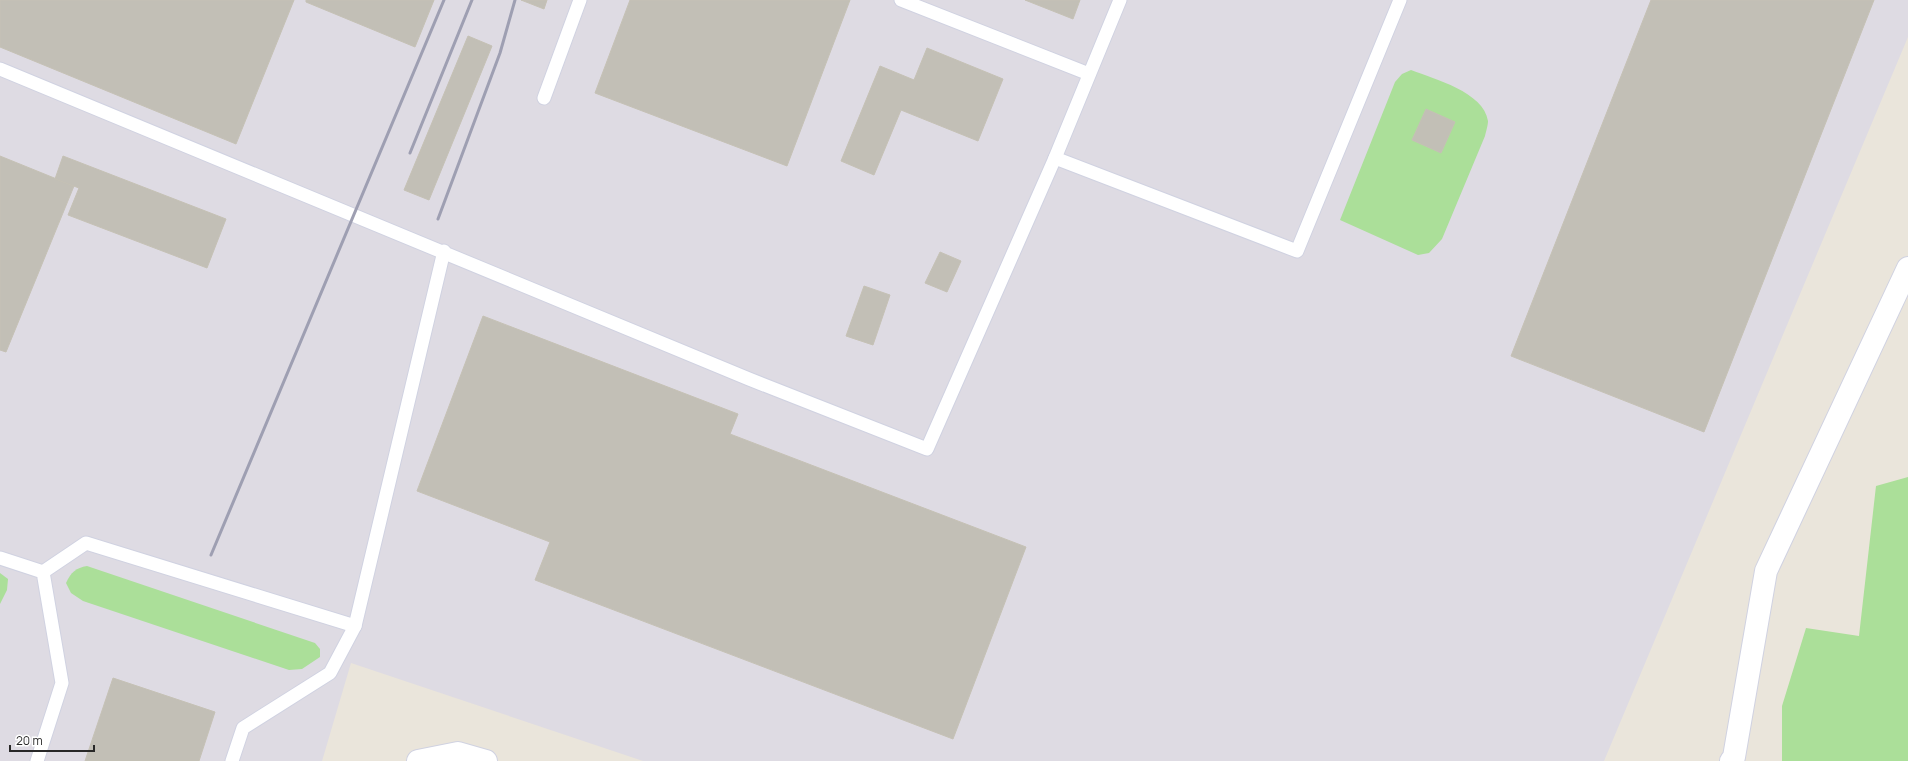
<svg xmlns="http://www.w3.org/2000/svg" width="1908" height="761" viewBox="0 0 1908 761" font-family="Manrope,sans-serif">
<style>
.industrial{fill:#dedbe3}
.green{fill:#abdf99}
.building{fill:#c2bfb6;stroke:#c5c1b5}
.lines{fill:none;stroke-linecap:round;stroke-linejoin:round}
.lane-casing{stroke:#d0d2e1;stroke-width:15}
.street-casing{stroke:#d0d2e1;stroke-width:24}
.lane{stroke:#fff;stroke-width:13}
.street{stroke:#fff;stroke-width:22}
.rail{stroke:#9e9fb2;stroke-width:3}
</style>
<rect width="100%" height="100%" fill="#eae5db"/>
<!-- industrial -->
<path class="industrial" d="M 0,0 L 1908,0 L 1908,37 L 1604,761 L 643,761 L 351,663 L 322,761 L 0,761 Z"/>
<!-- green -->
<g class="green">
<path d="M 1411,70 C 1434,79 1484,92 1488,121 C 1488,125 1486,132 1485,136 L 1442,239 L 1429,253 L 1418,255 L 1340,220 L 1395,82 L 1402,74 Z"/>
<path d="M 1908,477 L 1908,761 L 1782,761 L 1782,706 L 1806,628 L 1859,636 L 1876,486 Z"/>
<path d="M 87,566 L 315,643 L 320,649 L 320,657 L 302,669 L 289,670 L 83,601 L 71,593 L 66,583 C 71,572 76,568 87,566 Z"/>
<path d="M 0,573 L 8,579 L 7,590 L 0,604 Z"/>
</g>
<!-- building -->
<g class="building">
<path d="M 0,0 L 294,0 L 236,144 L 0,47 Z"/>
<path d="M 306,0 L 434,0 L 415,47 L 306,2 Z"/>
<path d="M 521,0 L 547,0 L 544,9 Z"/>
<path d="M 630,0 L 850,0 L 787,166 L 595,93 Z"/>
<path d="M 1025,0 L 1080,0 L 1073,19 Z"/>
<path d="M 1651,0 L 1874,0 L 1704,432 L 1511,356 Z"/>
<path d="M 468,36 L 492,46 L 429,200 L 404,190 Z"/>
<path d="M 927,48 L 1003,79 L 978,141 L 901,110 L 874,175 L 841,161 L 880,66 L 914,80 Z"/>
<path d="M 1426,109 L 1455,122 L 1441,153 L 1412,140 Z"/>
<path d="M 0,156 L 74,186 L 6,352 L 0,350 Z"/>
<path d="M 63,156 L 226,219 L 207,268 L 68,215 L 79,188 L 55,179 Z"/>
<path d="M 940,252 L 961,261 L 947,292 L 925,283 Z"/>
<path d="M 864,286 L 890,295 L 873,345 L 846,336 Z"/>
<path d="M 483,316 L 738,414 L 730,434 L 1026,547 L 953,739 L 535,580 L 550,542 L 417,491 Z"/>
<path d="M 113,678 L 215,712 L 199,761 L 85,761 Z"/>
</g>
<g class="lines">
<!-- lane casing -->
<g class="lane-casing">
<g id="lane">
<path d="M 901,0 L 1089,74"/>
<path d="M 0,69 L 749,379 L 927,449 L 1055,158 L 1120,0"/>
<path d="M 544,98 L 580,0"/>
<path d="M 1055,158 L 1297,251 L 1400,0"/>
<path d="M 0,558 L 43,572 L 62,683 L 37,761"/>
<path d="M 43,572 L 86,543 L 355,626"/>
<path d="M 232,761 L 243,728 L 330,673 L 355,626 L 444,251"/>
</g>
</g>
<!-- street casing -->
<g class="street-casing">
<g id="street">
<path d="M 418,761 L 458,753 L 486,761"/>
<path d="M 1731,761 L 1734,757 L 1766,571 L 1908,268"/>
</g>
</g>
<!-- lane -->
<use href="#lane" class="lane"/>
<!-- street -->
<use href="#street" class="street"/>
<!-- rail -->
<g class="rail">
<path d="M 410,153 L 472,0"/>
<path d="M 438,219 L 500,53 L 515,0"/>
<path d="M 211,555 L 444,0"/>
</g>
</g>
<!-- scale -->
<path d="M10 745v6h84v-6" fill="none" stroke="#282828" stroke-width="2"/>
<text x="16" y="745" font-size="12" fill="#282828" stroke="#ffffff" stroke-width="3" paint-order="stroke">20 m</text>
</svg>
